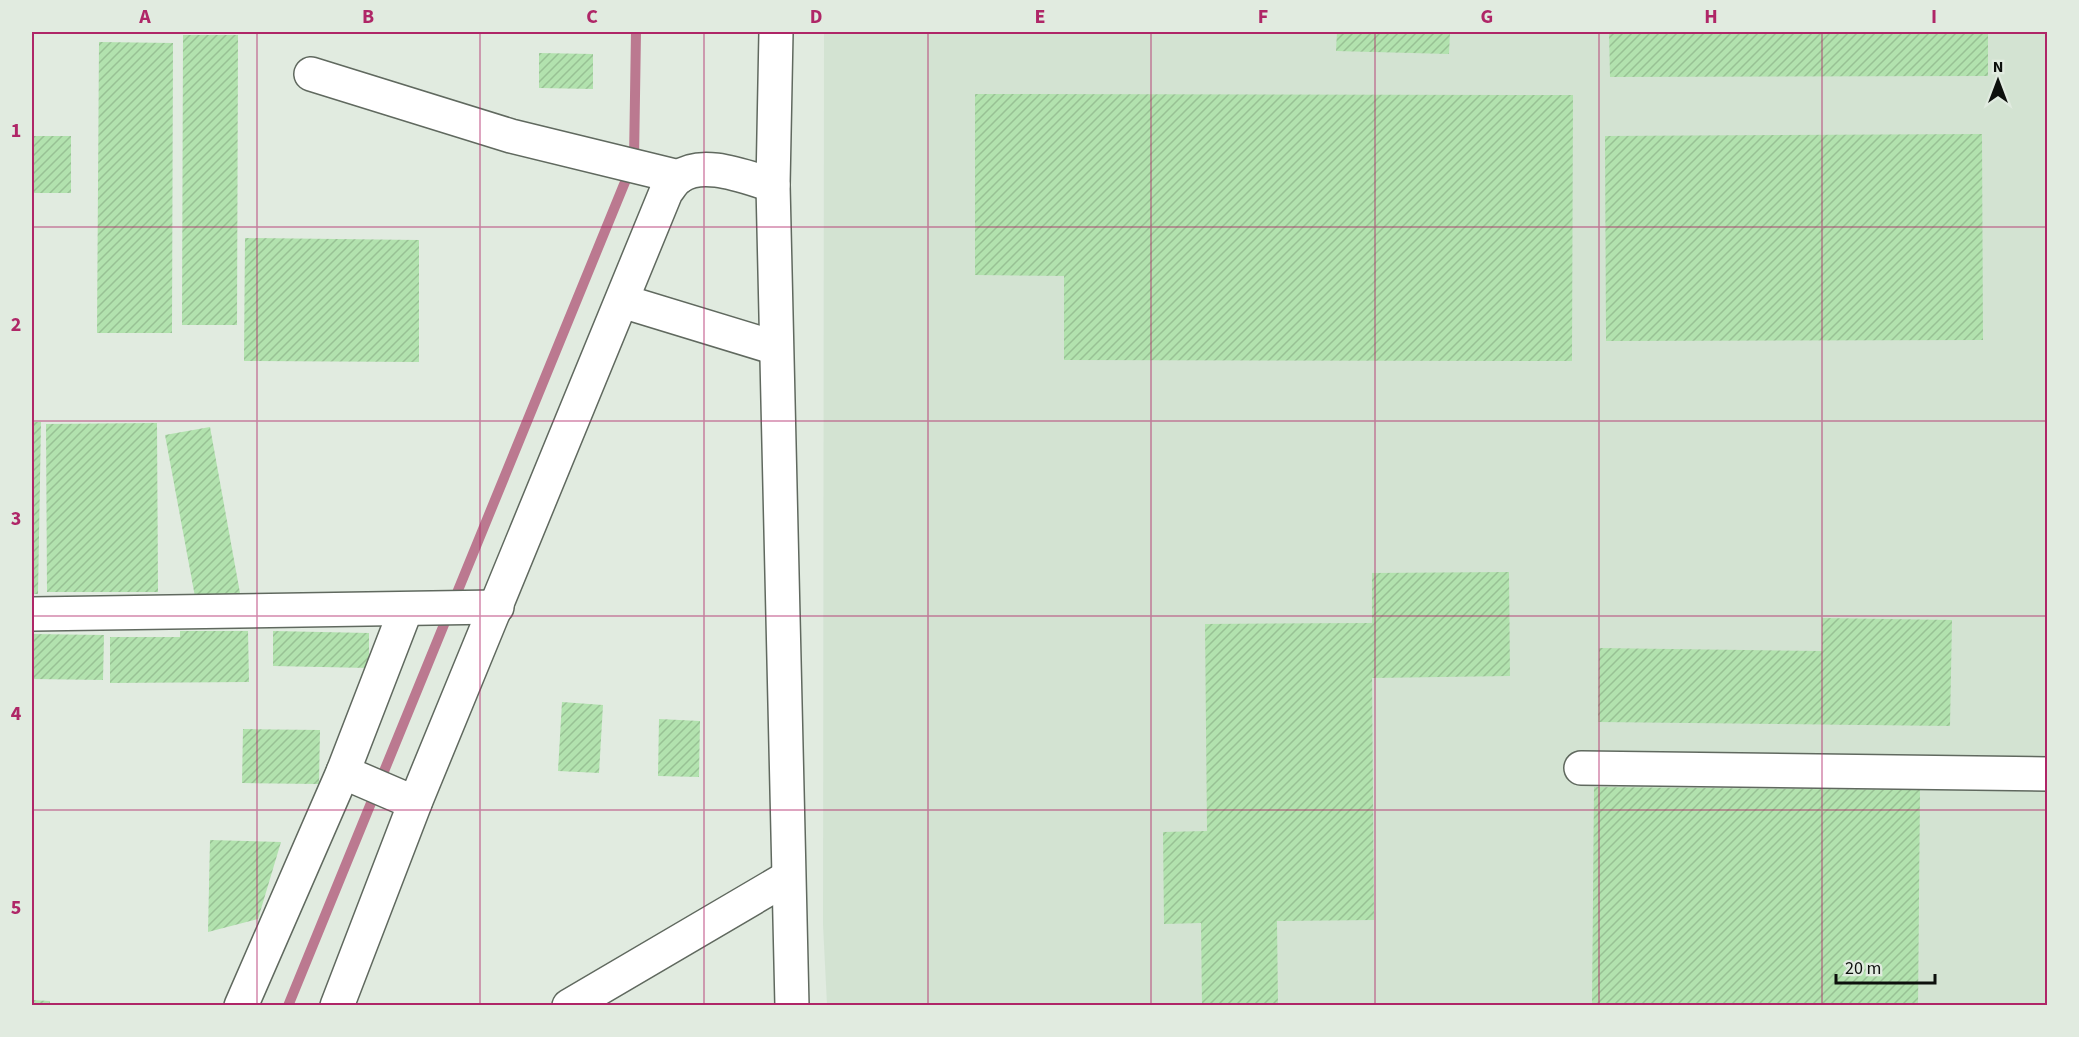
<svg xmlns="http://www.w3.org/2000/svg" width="2079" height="1037" viewBox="0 0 2079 1037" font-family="'Source Sans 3',sans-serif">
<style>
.built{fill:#d3e3d2}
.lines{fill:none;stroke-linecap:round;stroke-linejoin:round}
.stream{stroke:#bb7990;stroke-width:10}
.building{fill:url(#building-hatch)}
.minor-casing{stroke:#60695f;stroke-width:36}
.minor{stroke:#fff;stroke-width:33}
.grid{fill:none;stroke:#af2667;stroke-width:1.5;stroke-opacity:0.55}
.neatline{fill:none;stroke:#af2667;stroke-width:2}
.grid-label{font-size:20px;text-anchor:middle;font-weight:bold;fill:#af2667}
</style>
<defs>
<pattern id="building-hatch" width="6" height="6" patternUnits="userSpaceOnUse" patternTransform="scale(1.5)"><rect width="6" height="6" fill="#b2e2ae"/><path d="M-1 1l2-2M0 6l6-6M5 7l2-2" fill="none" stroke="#98c194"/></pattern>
</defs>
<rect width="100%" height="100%" fill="#e1ebe0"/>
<!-- built -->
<path class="built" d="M 824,32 L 2047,32 L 2047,1005 L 827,1005 L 823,925 Z"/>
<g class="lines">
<!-- stream -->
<path class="stream" d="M 288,1006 L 634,160 L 636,32"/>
</g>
<!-- building -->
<g class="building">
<path d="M 1337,32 L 1450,32 L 1449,54 L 1336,51 Z"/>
<path d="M 1609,32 L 1988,32 L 1988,76 L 1610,77 Z"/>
<path d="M 183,35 L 238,35 L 237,325 L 182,325 Z"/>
<path d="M 99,42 L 173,43 L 172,333 L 97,333 Z"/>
<path d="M 539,53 L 593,54 L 593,89 L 539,88 Z"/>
<path d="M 975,94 L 1573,95 L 1572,361 L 1064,360 L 1064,276 L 975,275 Z"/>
<path d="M 1982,134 L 1983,340 L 1606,341 L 1605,136 Z"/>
<rect x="32" y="136" width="39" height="57"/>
<path d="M 245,238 L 419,240 L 419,362 L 244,361 Z"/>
<path d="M 32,422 L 41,422 L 38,594 L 32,594 Z"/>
<path d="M 157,423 L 158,592 L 47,592 L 46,424 Z"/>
<path d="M 210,427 L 240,593 L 196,602 L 165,435 Z"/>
<path d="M 1509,572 L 1510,676 L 1372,678 L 1374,920 L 1277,921 L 1278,1006 L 1202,1006 L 1201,923 L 1164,924 L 1163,832 L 1207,831 L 1205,624 L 1372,623 L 1372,573 Z"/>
<path d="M 1822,618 L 1952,620 L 1950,726 L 1598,722 L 1599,648 L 1822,651 Z"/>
<path d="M 180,631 L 248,631 L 249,682 L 110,683 L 110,637 L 180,637 Z"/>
<path d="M 273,631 L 369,633 L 369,668 L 273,666 Z"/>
<path d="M 32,634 L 104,635 L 103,680 L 32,679 Z"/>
<path d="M 562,702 L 603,705 L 599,773 L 558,771 Z"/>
<path d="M 659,719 L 700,721 L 699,777 L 658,776 Z"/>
<path d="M 243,729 L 320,730 L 319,784 L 242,783 Z"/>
<path d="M 1594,787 L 1920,790 L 1918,1006 L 1592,1006 Z"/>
<path d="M 210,840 L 281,842 L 258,919 L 208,932 Z"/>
<path d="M 32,1000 L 50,1001 L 50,1006 L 32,1006 Z"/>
</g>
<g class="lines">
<!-- minor casing -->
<g class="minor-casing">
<g id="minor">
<path d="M 776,32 L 773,185 L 792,1006"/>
<path d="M 311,74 L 511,136 L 679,177"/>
<path d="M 622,301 L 776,348"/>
<path d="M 32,614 L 497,607"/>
<path d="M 1581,768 L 2048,774"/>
<path d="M 343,772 L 415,803"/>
<path d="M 241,1006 L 343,772 L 406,609"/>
<path d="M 337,1006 L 415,803 L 666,192 C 670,187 674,180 679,177 C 704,159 747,178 773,185"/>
<path d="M 569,1006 L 787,878"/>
</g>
</g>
<!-- minor -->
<use href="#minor" class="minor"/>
</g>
<!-- grid -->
<path class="grid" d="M 257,32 L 257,1006M 480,32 L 480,1006M 704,32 L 704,1006M 928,32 L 928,1006M 1151,32 L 1151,1006M 1375,32 L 1375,1006M 1599,32 L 1599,1006M 1822,32 L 1822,1006M 32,227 L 2048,227M 32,421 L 2048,421M 32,616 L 2048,616M 32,810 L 2048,810"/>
<!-- border -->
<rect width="2079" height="1037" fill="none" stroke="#e1ebe0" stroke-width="66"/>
<!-- north arrow -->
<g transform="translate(1998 81)" stroke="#e1ebe0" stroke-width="4.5" paint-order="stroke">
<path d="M0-4.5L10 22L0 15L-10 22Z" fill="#0d100d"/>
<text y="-9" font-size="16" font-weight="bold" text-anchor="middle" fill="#0d100d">N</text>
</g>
<!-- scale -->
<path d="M1836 974v9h99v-9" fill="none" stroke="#0d100d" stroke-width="3"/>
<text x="1845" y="974" font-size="18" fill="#0d100d" stroke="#e1ebe0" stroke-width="4.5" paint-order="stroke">20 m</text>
<rect x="33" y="33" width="2013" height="971" class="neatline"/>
<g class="grid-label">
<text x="145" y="23">A</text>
<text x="368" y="23">B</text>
<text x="592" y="23">C</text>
<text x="816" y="23">D</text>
<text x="1040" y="23">E</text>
<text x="1263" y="23">F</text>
<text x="1487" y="23">G</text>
<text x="1711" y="23">H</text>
<text x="1934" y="23">I</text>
<text x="16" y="137">1</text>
<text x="16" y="331">2</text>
<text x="16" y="525">3</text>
<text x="16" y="720">4</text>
<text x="16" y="914">5</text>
</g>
</svg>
